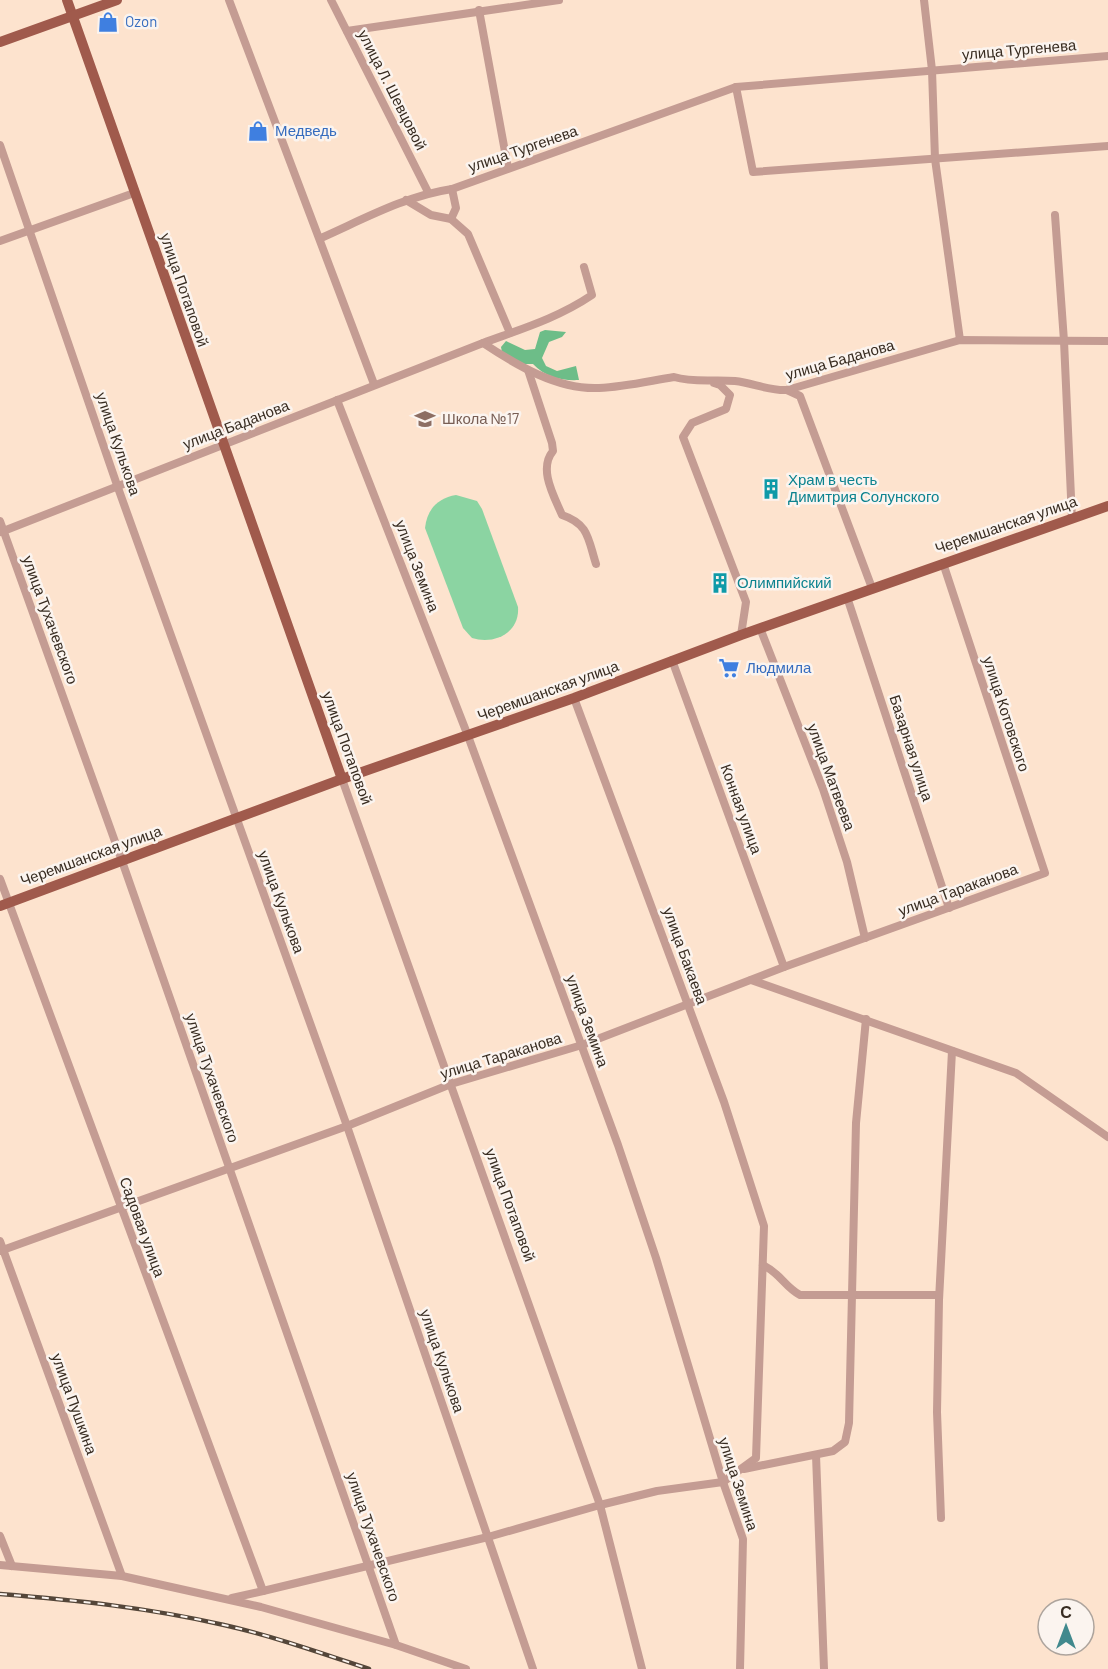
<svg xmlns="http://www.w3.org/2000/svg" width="1108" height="1669" viewBox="0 0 1108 1669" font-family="Barlow,sans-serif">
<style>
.green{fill:#8bd4a2}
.forest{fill:#6dbd88}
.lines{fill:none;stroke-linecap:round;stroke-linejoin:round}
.minor{stroke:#c49c93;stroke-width:8}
.major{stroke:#a05a4c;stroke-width:10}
.rail-casing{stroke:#544639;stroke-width:4.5}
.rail{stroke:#fbf4ef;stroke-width:2;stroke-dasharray:7;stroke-linecap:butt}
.labels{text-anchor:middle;stroke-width:5;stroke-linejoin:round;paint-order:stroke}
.shop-label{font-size:15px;fill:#366cbe;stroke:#fbf4ef;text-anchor:start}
.street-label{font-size:15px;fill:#382c21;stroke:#fbf4ef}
.education-label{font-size:15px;fill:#785e54;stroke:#fbf4ef;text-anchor:start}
.culture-label{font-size:15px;fill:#0d838f;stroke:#fbf4ef;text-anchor:start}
</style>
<rect width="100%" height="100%" fill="#fde3ce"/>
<!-- green -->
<path class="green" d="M 456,495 L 477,501 L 482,509 L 518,607 C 520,633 494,645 472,638 L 463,628 L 425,528 C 427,509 438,498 456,495 Z"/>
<!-- forest -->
<path class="forest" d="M 545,330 L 566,332 L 562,337 L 549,342 L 542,358 L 546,366 L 557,371 L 576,366 L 579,380 C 562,381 545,377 533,364 L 524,364 L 502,352 L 501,347 L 506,341 L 525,350 L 535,349 L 540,332 Z"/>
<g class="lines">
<!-- minor -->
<g class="minor">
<path d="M 229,0 L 374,384"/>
<path d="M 331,0 L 428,192"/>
<path d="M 924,0 L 932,70 L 935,159 L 960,340"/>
<path d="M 479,10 L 508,168"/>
<path d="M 347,31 L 559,0"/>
<path d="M 736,87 L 753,172 L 1108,146"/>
<path d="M 0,145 L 117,485 L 347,1126 L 533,1669"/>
<path d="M 406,200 L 431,215 L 451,219 L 468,234 L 510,333"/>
<path d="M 1055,215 L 1064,341 L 1072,519"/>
<path d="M 451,219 L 456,208 L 452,189"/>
<path d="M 321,238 C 364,219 405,196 452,189 L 736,87 L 1108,56"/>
<path d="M 0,241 L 134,193"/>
<path d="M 483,343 C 521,329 558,318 592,295 L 584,267"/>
<path d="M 528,370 L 552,443 L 553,451 C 538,469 554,496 562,515 C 589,524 588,539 596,564"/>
<path d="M 714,383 L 720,385 L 730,395 L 726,409 L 692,423 L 683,437 L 746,602 L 741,635"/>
<path d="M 787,390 L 800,396 L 872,588"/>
<path d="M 337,400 L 468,736 L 618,1145 L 656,1258 L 723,1482 L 743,1539 L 740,1669"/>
<path d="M 0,521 L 122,861 L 396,1645"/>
<path d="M 1,532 L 483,343 C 516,365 558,390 599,388 C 624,387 649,381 674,377 C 694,383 714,379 735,381 C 753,383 769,391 787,390 L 960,340 L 1108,341"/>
<path d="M 847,597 L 949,908"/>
<path d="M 760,628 L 823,789 L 847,862 L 865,938"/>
<path d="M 672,660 L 784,967"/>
<path d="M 342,779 L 600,1505 L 642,1669"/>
<path d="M 0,879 L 263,1591 L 488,1537 L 600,1505 L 657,1491 L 723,1482 L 756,1458 L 764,1226 L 724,1102 L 574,698"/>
<path d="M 751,980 L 1016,1073 L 1108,1137"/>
<path d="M 0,1241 L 122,1576"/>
<path d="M 0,1251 L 347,1126 L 451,1084 L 582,1045 L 784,967 L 1045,873 L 943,563"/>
<path d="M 763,1265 C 781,1274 784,1286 800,1295 L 939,1295"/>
<path d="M 816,1455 L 824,1669"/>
<path d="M 744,1469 L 833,1451 L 845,1442 L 849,1423 L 856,1123 L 866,1019"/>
<path d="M 941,1518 L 937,1412 L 939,1300 L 952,1051"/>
<path d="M 0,1536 L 12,1566"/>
<path d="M 0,1565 L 122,1576 L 261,1607 L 396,1645 L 466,1669"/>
<path d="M 232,1598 L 263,1591"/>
</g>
<!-- major -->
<g class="major">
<path d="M 67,0 L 342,779"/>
<path d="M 0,42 L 117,0"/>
<path d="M 0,906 L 342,779 L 574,698 L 741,635 L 1108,506"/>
</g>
<!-- rail casing -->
<g class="rail-casing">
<path id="rail" d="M 0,1594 C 75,1600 150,1608 224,1625 C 273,1636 321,1653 369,1669"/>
</g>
<!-- rail -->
<use href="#rail" class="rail"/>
</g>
<!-- icons -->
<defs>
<g id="shop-bare" transform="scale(1.62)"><path d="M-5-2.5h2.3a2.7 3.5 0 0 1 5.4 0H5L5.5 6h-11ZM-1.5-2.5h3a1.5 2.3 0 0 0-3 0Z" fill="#3f7fe0" stroke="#fbf4ef" stroke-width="2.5" paint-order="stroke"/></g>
<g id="school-bare" transform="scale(1.62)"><path d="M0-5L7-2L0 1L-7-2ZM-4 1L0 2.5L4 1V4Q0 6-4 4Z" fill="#8d6e63" stroke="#fbf4ef" stroke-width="2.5" paint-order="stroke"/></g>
<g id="building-bare" transform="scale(1.62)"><path d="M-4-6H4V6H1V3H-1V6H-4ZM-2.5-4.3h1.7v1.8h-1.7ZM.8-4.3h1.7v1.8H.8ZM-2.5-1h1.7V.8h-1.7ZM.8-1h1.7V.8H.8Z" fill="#0f9aa8" stroke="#fbf4ef" stroke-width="2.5" paint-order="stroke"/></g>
<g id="supermarket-bare" transform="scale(1.62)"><path d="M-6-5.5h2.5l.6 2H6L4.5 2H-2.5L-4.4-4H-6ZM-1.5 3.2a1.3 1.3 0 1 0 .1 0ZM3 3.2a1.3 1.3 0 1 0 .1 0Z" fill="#3f7fe0" stroke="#fbf4ef" stroke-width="2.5" paint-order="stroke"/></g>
</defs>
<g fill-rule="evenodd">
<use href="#shop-bare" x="108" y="22"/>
<use href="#shop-bare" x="258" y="131"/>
<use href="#school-bare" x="425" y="419"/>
<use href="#building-bare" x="771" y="489"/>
<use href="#building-bare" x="720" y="583"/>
<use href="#supermarket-bare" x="729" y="668"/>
</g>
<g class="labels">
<!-- shop labels -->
<g class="shop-label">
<text x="125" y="27">Ozon</text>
<text x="275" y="136">Медведь</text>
<text x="746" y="673">Людмила</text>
</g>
<!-- street labels -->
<g class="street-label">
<text transform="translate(1019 50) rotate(-5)" y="5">улица Тургенева</text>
<text transform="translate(392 90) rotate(63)" y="5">улица Л. Шевцовой</text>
<text transform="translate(523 149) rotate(-19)" y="5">улица Тургенева</text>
<text transform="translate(184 290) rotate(71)" y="5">улица Потаповой</text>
<text transform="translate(840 360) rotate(-16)" y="5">улица Баданова</text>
<text transform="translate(236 425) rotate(-21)" y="5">улица Баданова</text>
<text transform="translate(118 444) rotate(71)" y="5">улица Кулькова</text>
<text transform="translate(1006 525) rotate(-19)" y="5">Черемшанская улица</text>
<text transform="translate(417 566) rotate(69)" y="5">улица Земина</text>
<text transform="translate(50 620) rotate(70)" y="5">улица Тухачевского</text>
<text transform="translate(548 691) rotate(-20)" y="5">Черемшанская улица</text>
<text transform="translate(1006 714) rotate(72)" y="5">улица Котовского</text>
<text transform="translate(347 748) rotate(70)" y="5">улица Потаповой</text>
<text transform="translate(911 748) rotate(72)" y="5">Базарная улица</text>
<text transform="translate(831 777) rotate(70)" y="5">улица Матвеева</text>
<text transform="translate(741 809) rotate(70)" y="5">Конная улица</text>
<text transform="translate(91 856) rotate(-20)" y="5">Черемшанская улица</text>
<text transform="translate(958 890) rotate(-20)" y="5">улица Тараканова</text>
<text transform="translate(281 902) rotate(70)" y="5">улица Кулькова</text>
<text transform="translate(685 956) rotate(70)" y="5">улица Бакаева</text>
<text transform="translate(587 1021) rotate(70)" y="5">улица Земина</text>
<text transform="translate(501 1056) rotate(-17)" y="5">улица Тараканова</text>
<text transform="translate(212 1078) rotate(71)" y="5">улица Тухачевского</text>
<text transform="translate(510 1205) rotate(70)" y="5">улица Потаповой</text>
<text transform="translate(142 1227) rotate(70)" y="5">Садовая улица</text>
<text transform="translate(442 1361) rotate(71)" y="5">улица Кулькова</text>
<text transform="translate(74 1404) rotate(70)" y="5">улица Пушкина</text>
<text transform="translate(738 1484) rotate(72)" y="5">улица Земина</text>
<text transform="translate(373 1537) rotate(71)" y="5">улица Тухачевского</text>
</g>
<!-- education labels -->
<g class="education-label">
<text x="442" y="424">Школа №17</text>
</g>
<!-- culture labels -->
<g class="culture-label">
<text x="788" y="485">Храм в честь<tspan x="788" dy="17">Димитрия Солунского</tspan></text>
<text x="737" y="588">Олимпийский</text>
</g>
</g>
<!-- north arrow -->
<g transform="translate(1066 1627)"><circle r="28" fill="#fbf4ef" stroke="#ada49d" stroke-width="1.5"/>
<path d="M0-4.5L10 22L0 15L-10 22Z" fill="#41898d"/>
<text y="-9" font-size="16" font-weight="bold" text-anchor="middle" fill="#382c21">С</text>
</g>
</svg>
